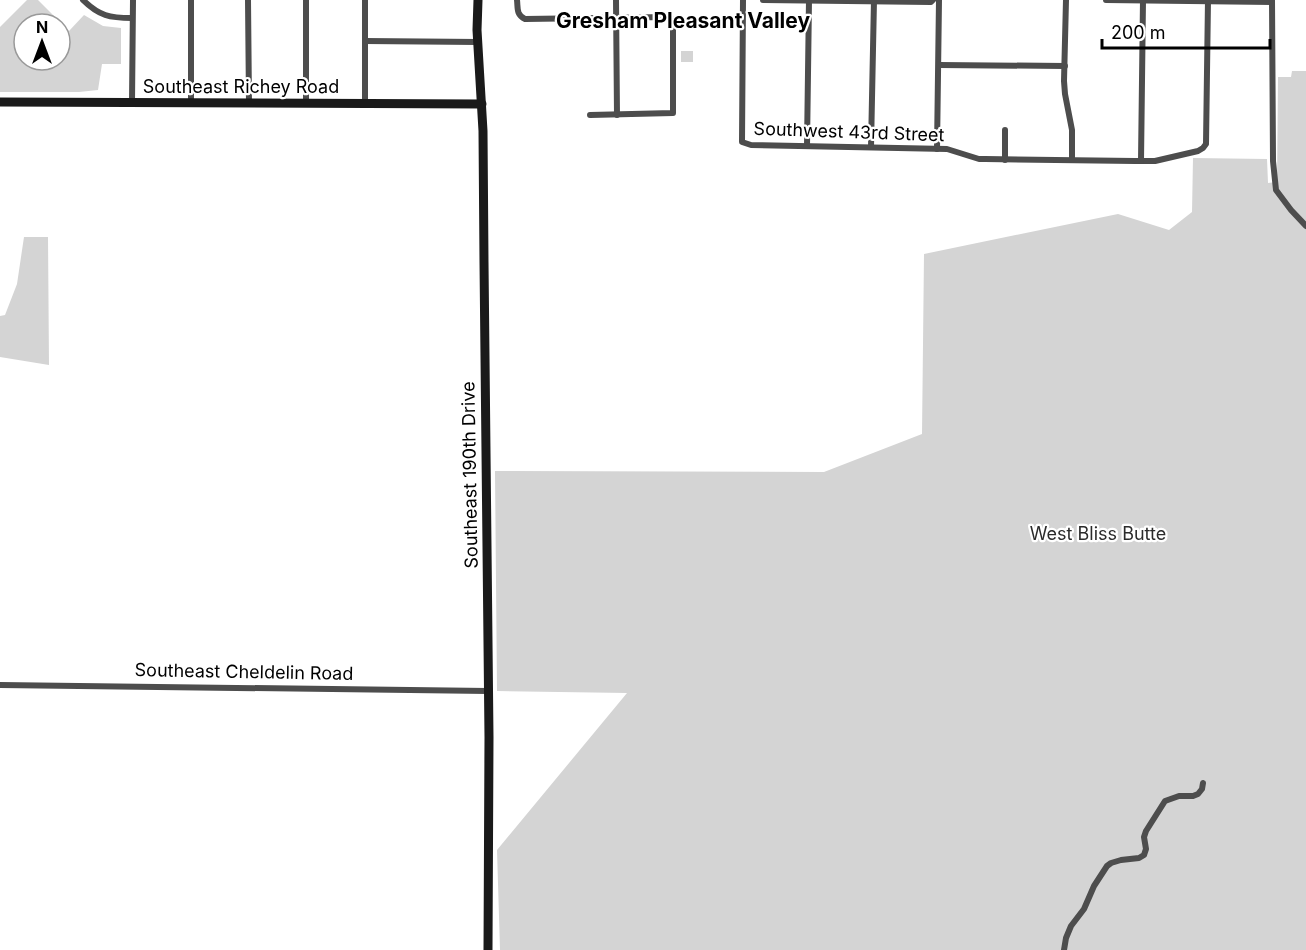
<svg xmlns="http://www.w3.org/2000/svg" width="1306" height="950" viewBox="0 0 1306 950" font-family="Inter,sans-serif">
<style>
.green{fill:#d4d4d4;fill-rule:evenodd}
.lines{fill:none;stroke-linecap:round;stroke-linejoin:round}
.street{stroke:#4d4d4d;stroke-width:6}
.secondary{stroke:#1a1a1a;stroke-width:9}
.labels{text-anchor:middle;stroke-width:4.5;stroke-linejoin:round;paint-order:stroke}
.street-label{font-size:18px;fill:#000;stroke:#fff}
.park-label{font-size:18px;fill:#2b2b2b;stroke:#fff}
.quarter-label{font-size:21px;font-weight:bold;fill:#000;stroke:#fff}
</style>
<rect width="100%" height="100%" fill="#fff"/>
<!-- green -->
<g class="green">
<path d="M 27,0 L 38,0 L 69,31 L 84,15 L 103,26 L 121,28 L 121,64 L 102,64 L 98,90 L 79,92 L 0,92 L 0,27 ZM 24,24 L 60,24 L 60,60 L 24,60 Z"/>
<rect x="681" y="51" width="12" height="11"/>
<path d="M 1292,71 L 1306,71 L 1306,950 L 500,950 L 497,850 L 627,693 L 497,691 L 495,471 L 824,472 L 922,434 L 924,254 L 1118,214 L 1169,230 L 1192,212 L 1193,158 L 1267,159 L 1268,183 L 1277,182 L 1278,77 L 1291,77 Z"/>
<path d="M 24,237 L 48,237 L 49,365 L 0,357 L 0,316 L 5,315 L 17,284 Z"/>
</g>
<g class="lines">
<!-- street -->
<g class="street">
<path d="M 83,0 C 99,16 110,18 132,18"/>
<path d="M 191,0 L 191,103"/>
<path d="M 248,0 L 249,103"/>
<path d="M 306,0 L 306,103"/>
<path d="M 517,0 C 518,8 516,15 525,19 L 668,17 L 673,19 L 673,113 L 590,115"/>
<path d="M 616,0 L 617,115"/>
<path d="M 743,0 L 742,142 L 751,145 L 947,149 L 979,159 L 985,159 L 1135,161 L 1155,161 L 1198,151 L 1203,148 L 1206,144 L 1208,0"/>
<path d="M 763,0 L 931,2 L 933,0"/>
<path d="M 1066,0 L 1064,81 L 1065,94 L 1072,130 L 1072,160"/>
<path d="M 1106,0 L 1272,2"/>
<path d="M 1272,0 L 1273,161 L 1276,190 L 1291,210 L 1306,226"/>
<path d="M 365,41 L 478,42"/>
<path d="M 939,65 L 1065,66"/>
<path d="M 132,102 L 133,0"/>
<path d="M 365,104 L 365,0"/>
<path d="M 1005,130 L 1005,160"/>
<path d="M 807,146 L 809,0"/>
<path d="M 871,147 L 874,0"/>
<path d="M 937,149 L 939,0"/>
<path d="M 1141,161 L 1143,0"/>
<path d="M 0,685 L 488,691"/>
<path d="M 1064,950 L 1066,938 L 1071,926 L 1084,909 L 1094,886 L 1107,866 L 1111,863 L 1121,860 L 1139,858 L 1144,855 L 1146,849 L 1144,837 L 1146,831 L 1165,801 L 1179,796 L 1193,796 L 1198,794 L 1202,789 L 1203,783"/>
</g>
<!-- secondary -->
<g class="secondary">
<path d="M 478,0 L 477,30 L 483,131 L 484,262 L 489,737 L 488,950"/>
<path d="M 0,102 L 482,104"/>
</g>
</g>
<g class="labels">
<!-- street labels -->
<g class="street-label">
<text x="241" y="93">Southeast Richey Road</text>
<text transform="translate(849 132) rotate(2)" y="6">Southwest 43rd Street</text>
<text transform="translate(470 475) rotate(-91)" y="6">Southeast 190th Drive</text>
<text transform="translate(244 672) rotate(1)" y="6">Southeast Cheldelin Road</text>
</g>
<!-- park labels -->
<g class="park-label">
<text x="1098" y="540">West Bliss Butte</text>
</g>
<!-- quarter labels -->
<g class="quarter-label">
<text x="683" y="28">Gresham Pleasant Valley</text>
</g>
</g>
<!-- north arrow -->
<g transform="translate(42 42)"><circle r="28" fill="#ffffff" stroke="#999999" stroke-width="1.5"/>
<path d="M0-4.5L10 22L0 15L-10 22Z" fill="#000000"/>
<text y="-9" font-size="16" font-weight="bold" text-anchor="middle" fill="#000000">N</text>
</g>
<!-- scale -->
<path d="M1102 39v9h168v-9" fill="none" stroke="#000000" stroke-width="3"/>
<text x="1111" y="39" font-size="18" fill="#000000" stroke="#ffffff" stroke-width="4.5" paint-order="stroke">200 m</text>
</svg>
